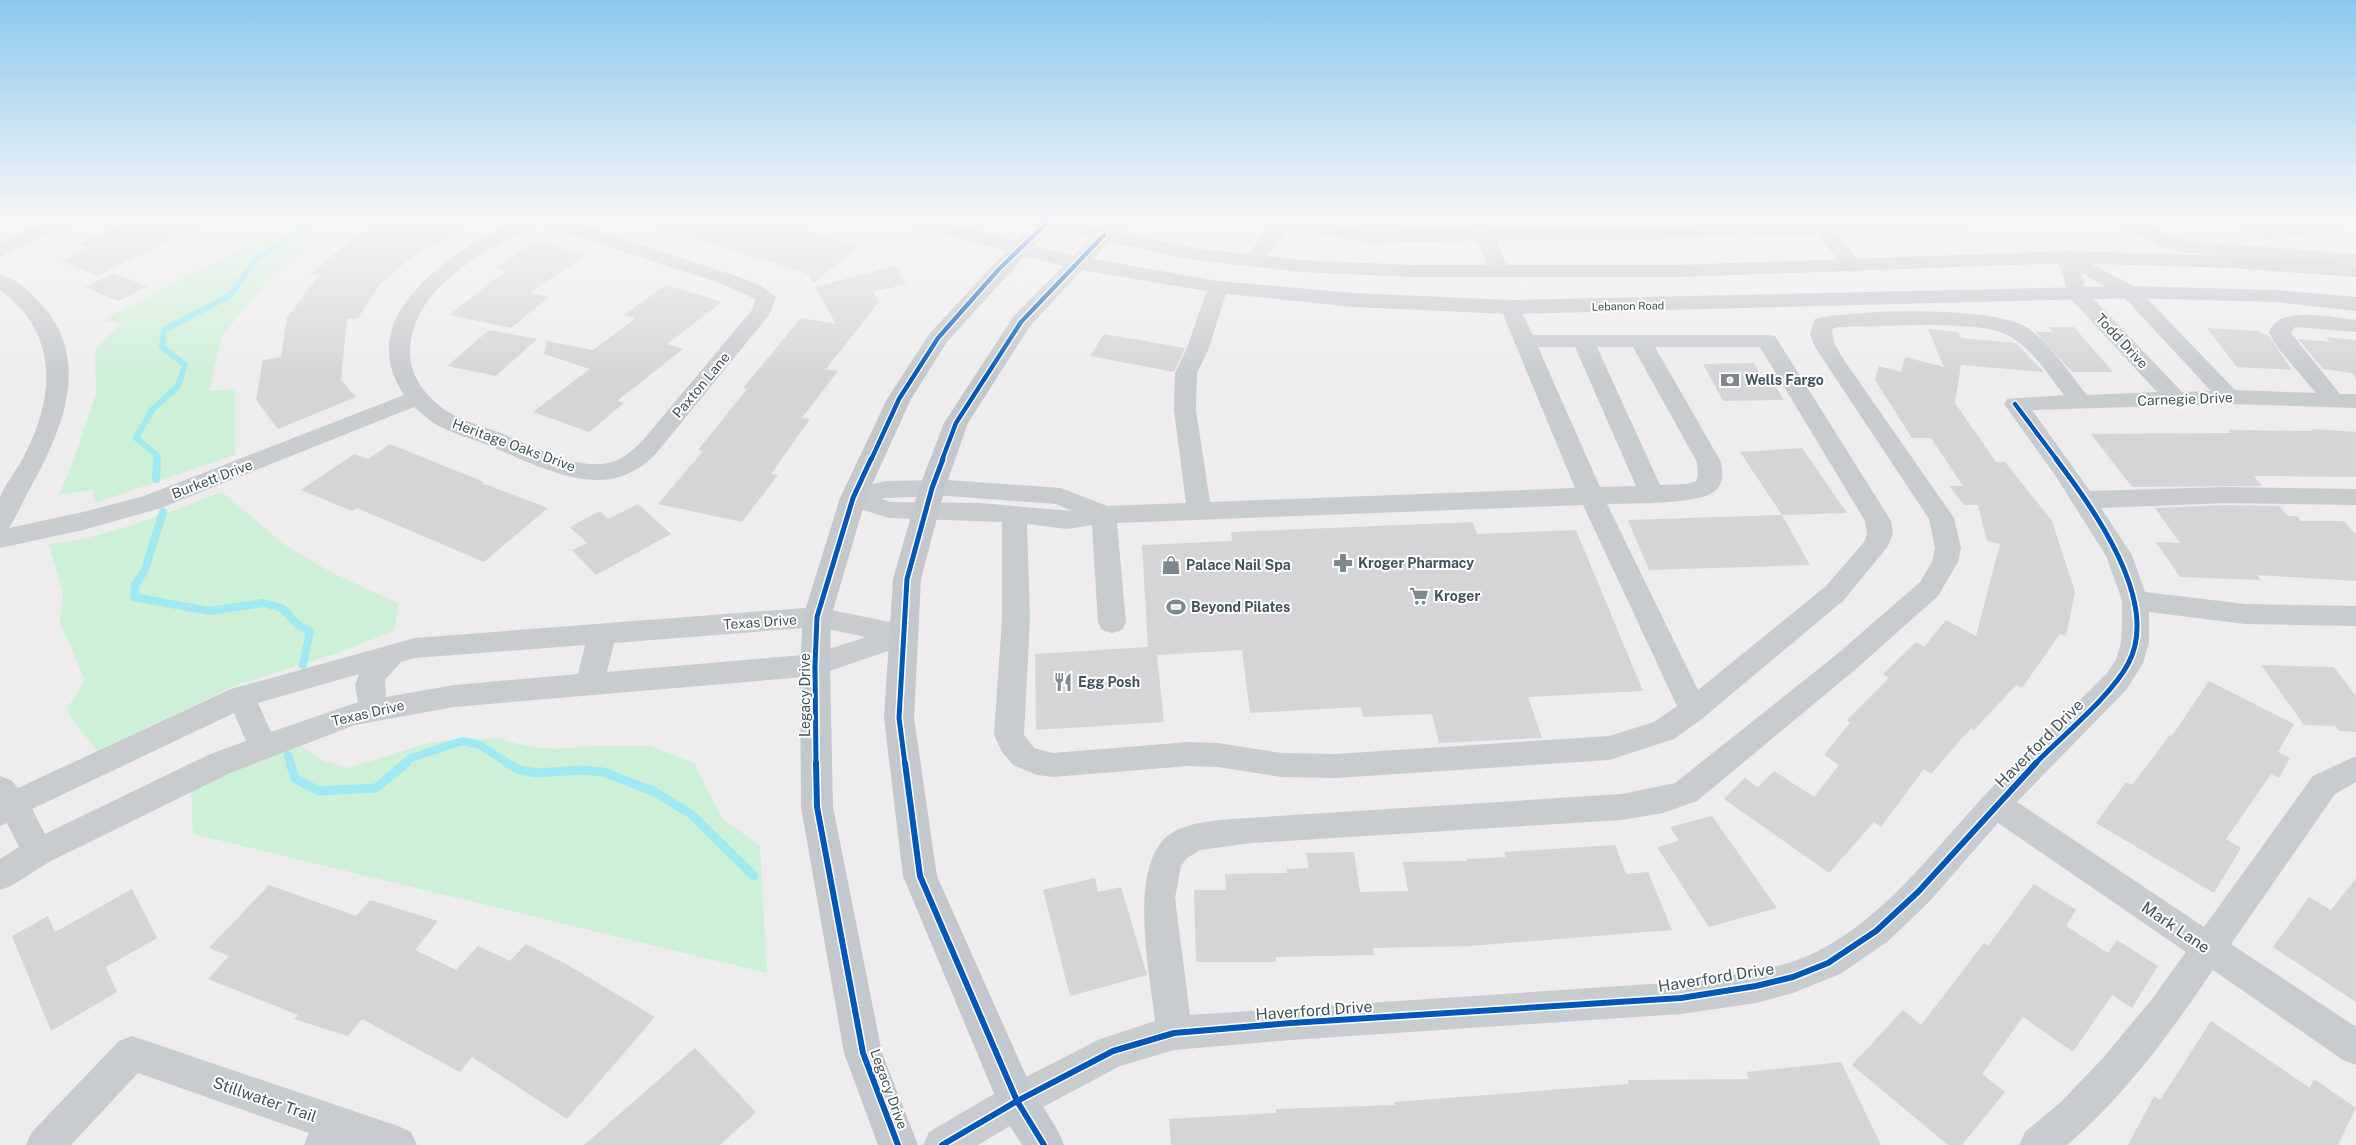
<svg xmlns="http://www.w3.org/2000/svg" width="2356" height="1145" viewBox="0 0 2356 1145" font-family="'Public Sans',sans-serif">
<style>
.green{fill:#cef0d7}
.water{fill:#9ee9f3}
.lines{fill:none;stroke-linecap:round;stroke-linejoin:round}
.stream-far2{stroke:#9ee9f3;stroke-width:6}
.stream-far1{stroke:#9ee9f3;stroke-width:8}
.stream{stroke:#9ee9f3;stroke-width:9}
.building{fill:#d5d5d7}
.minor{fill:#c8ccce;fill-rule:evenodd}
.major{fill:#c4c8cc;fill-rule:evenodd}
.cycleway-far2-casing{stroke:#fff;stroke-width:7}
.cycleway-far1-casing{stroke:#fff;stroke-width:8}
.cycleway-casing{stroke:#fff;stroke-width:9}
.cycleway-far2{stroke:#0057b8;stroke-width:4.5}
.cycleway-far1{stroke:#0057b8;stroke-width:5}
.cycleway{stroke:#0057b8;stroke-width:6}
.labels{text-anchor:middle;stroke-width:4;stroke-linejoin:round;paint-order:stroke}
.far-street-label{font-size:11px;fill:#42525b;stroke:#fff}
.street-label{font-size:14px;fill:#42525b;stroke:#fff}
.poi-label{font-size:14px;font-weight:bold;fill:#42525b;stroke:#fff;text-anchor:start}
.near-street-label{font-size:16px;fill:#42525b;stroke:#fff}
</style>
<rect width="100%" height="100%" fill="#eeeced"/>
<!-- green -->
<g class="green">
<path d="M 297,218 L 346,218 L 268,280 L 235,320 L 222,336 L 209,391 L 235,389 L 235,455 L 95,503 L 93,490 L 59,495 L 70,470 L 96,394 L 95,349 L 122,323 L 101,321 Z"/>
<path d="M 222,492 L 285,545 L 331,572 L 399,604 L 394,631 L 337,653 L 237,685 L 98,751 L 75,724 L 67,709 L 85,680 L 60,623 L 63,593 L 49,544 C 109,538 165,513 222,492 Z"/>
<path d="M 465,738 L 500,739 L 526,746 L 554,749 L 596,746 L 651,746 L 694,763 L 722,818 L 760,846 L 767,973 L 193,834 L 191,787 L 300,745 L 321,760 L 348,768 L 429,743 Z"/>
</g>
<!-- water -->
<path class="water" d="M 1974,218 L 2081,218 L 2086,225 L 1980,224 Z"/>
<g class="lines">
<!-- stream-far2 -->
<path class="stream-far2" d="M 157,460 L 157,455 L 136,438 L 152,410 L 178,386 L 185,365 L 162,347 L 164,330 L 231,295 L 255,260 L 317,218"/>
<!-- stream-far1 -->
<g class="stream-far1">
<path d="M 156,479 L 157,459"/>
<path d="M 163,512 L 145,570 L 135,585 L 134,597 L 209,611 L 263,603 L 282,608 L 298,625 L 310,631 L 303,665"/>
<path d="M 288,755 L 291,764"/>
<path d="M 404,764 L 411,758 L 462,741 L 480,745 L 509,764"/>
</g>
<!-- stream -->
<g class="stream">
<path d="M 290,763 L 295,778 L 318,791 L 376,788 L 406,763"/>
<path d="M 507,763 L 519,770 L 537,773 L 580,770 L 603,772 L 653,791 L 691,814 L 754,876"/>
</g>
</g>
<!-- building -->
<g class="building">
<path d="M 134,218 L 211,218 L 98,276 L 60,261 L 87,248 L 79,244 Z"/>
<path d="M 392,218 L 446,218 L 469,225 L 431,247 L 426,245 L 381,283 L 358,318 L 347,319 L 341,380 L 356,397 L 278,429 L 256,400 L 263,360 L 281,357 L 287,318 L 319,275 L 310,274 L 354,238 Z"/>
<path d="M 646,218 L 781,218 L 810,226 L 805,230 L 860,246 L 813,283 L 808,274 L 646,222 Z"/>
<path d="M 2226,218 L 2340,218 L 2341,231 L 2259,240 Z"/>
<path d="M 538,240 L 586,255 L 529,293 L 549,297 L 511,328 L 449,315 L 506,271 L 495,268 Z"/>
<path d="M 895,266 L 906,284 L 873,292 L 879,302 L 826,369 L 838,371 L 802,418 L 810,419 L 771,474 L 778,475 L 742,522 L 658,504 L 703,451 L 698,450 L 747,389 L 743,388 L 801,318 L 836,324 L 815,287 Z"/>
<path d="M 113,273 L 147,286 L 119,301 L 85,287 Z"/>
<path d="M 666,285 L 722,302 L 667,344 L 683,349 L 617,401 L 624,403 L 589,432 L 533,412 L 590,369 L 544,354 L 547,341 L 593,350 L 636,318 L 624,315 Z"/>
<path d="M 2049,327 L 2074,327 L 2113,372 L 2072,372 L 2036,332 L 2053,332 Z"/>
<path d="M 2207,328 L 2259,331 L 2262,334 L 2268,335 L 2292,370 L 2237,367 Z"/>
<path d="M 1928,329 L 1958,332 L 1961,338 L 2016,343 L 2044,372 L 1961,365 L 1955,403 L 1996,462 L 2005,462 L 2052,521 L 2075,592 L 2066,636 L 2060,634 L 2022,688 L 2016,685 L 1974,730 L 1971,728 L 1931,774 L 1924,769 L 1881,827 L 1874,822 L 1829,873 L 1724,799 L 1745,778 L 1758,787 L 1774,771 L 1814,797 L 1839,765 L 1824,755 L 1850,723 L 1847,720 L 1889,678 L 1883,674 L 1916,642 L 1924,647 L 1946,620 L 1976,636 L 2000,544 L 1987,541 L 1978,505 L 1964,505 L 1949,486 L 1963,486 L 1931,438 L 1912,438 L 1875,380 L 1879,366 L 1901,372 L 1905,357 L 1944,367 Z"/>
<path d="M 489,330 L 537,339 L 496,376 L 447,366 Z"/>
<path d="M 1104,334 L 1185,348 L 1174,372 L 1090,356 Z"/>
<path d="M 2326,337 L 2356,340 L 2356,378 L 2352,373 L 2323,369 L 2298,339 L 2330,342 Z"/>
<path d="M 1754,363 L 1764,380 L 1772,380 L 1784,400 L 1723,401 L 1703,364 Z"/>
<path d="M 2312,429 L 2356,432 L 2356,477 L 2254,476 L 2262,486 L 2132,487 L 2091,434 L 2231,433 L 2228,430 L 2313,431 Z"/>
<path d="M 390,444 L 484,482 L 482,483 L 548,508 L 484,562 L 357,508 L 352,511 L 301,490 L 354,454 L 368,459 Z"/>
<path d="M 1802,448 L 1847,513 L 1782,515 L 1740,452 Z"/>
<path d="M 638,504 L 671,534 L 596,575 L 572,550 L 587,543 L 570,527 L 600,511 L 608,519 Z"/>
<path d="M 2226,505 L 2279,506 L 2288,516 L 2297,516 L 2301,521 L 2343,521 L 2356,534 L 2356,581 L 2257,575 L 2261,580 L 2180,577 L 2156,542 L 2180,543 L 2155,508 Z"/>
<path d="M 1782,515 L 1810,565 L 1649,570 L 1628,520 Z"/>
<path d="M 1473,522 L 1477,534 L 1576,530 L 1643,691 L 1528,697 L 1542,738 L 1439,743 L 1432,714 L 1363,717 L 1361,707 L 1250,713 L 1242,650 L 1157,655 L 1164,722 L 1036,730 L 1035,654 L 1148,647 L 1142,545 L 1232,541 L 1231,532 Z"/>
<path d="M 2261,665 L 2334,667 L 2356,696 L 2356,732 L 2340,731 L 2335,726 L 2304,725 Z"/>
<path d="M 2209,681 L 2294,724 L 2278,752 L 2290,758 L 2279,778 L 2271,774 L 2226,839 L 2241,848 L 2214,893 L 2096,823 L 2126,782 L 2132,785 L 2170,735 L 2172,736 Z"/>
<path d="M 1712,816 L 1777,908 L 1709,927 L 1657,847 L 1679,841 L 1670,827 Z"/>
<path d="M 1615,845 L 1626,874 L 1648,872 L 1672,930 L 1470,946 L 1373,948 L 1374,955 L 1276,957 L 1276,962 L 1196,962 L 1194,890 L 1226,890 L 1225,874 L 1287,873 L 1286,869 L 1309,868 L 1306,853 L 1354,852 L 1360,892 L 1408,891 L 1403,862 L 1467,861 L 1466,859 L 1506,857 L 1504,852 Z"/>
<path d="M 1095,878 L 1098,892 L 1121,887 L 1147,975 L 1070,996 L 1043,890 Z"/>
<path d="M 2356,878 L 2356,1002 L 2273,947 L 2309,897 L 2331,910 Z"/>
<path d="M 2034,884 L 2076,910 L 2066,926 L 2108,953 L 2117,940 L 2158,966 L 2132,1008 L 2112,995 L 2073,1052 L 2023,1017 L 1982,1074 L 2005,1092 L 1962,1145 L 1948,1145 L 1852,1065 L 1903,1010 L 1921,1025 L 1984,943 L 1988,946 Z"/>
<path d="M 269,885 L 356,916 L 370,900 L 438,921 L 415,950 L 456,970 L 478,946 L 510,961 L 526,944 L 566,964 L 655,1017 L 567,1119 L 472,1057 L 460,1072 L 362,1019 L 348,1036 L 294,1019 L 298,1015 L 208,979 L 229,956 L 209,948 Z"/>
<path d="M 132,889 L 157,938 L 106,967 L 117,992 L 51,1031 L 12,936 L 48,916 L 55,932 Z"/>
<path d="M 2211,1021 L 2310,1088 L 2314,1079 L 2356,1108 L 2338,1145 L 2128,1145 L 2154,1096 L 2160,1100 Z"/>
<path d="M 695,1048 L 756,1112 L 720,1145 L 584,1145 Z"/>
<path d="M 1841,1062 L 1881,1145 L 1171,1145 L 1169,1119 L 1276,1113 L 1276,1109 L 1395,1105 L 1394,1102 L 1629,1084 L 1628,1080 L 1749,1079 L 1746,1072 Z"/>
</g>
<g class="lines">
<!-- minor -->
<g class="minor">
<path d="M 53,218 L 77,218 L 74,222 L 0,257 L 0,243 Z"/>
<path d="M 518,218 L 560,218 L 739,277 L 760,285 L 776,297 L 769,315 L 659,450 C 644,468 622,480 599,480 C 560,480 520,458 485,444 C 469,438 451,433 435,424 C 428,419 421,413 414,407 L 161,508 L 83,530 L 0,548 C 0,534 0,511 0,498 C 4,485 20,466 26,452 C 56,393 57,331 0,290 L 0,274 C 16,278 29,291 40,303 C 95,361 60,435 27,494 C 21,505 16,517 9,528 L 83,512 L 144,496 L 404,395 C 349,312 457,251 518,218 ZM 537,223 L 725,285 L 755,299 L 752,310 L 643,440 C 632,452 618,463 601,464 C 567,466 531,445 501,433 C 482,426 462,421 445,410 C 425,395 410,377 410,351 C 412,285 487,251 537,223 Z"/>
<path d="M 1261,218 L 1297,218 L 1366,231 L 1473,229 L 1470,222 L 1475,218 L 1487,218 L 1492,229 L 1810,223 L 1807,218 L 1825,218 L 1827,220 L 1953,219 L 1960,221 L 1963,225 L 1960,229 L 1953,231 L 1836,232 L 1862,266 L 1859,270 L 1852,272 L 1845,270 L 1819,235 L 1497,241 L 1508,270 L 1505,274 L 1498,276 L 1491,274 L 1477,241 L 1366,243 L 1290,228 L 1260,265 L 1253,267 L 1246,265 L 1243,261 L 1272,224 L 1263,222 Z"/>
<path d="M 2111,218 L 2135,218 L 2172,237 L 2189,241 L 2356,254 L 2356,266 L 2189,253 L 2159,246 L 2114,222 Z"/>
<path d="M 2067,251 L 2137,288 L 2235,390 L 2316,393 L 2278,348 L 2269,333 C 2276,304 2334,318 2356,320 L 2356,332 L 2295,327 L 2291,333 L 2340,394 L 2356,394 L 2356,408 L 2229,404 L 2032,410 L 2090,491 L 2226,487 L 2356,489 L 2356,505 L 2226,503 L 2101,508 L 2132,555 L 2145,592 L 2245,604 L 2356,606 L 2356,626 L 2245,624 L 2149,612 L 2149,643 L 2143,663 L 2127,689 L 2017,802 L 2204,927 L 2313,776 L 2356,756 L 2356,782 L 2335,794 L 2231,944 L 2356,1027 L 2356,1065 L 2343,1060 L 2213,970 C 2170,1033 2125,1096 2067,1145 L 2019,1145 L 2025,1132 L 2061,1102 L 2103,1058 L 2152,999 L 2186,952 L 1998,823 L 1929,902 L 1887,942 L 1840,974 L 1793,993 L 1756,1003 L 1681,1014 L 1291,1040 L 1174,1050 L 1120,1066 L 1030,1114 L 978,1145 L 923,1145 L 929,1132 L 1004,1088 L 1100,1039 L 1155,1021 C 1150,974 1129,876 1164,839 C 1180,823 1211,821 1232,819 L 1622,794 L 1675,783 L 1836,655 L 1920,582 L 1932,562 L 1935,548 L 1929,519 L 1815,347 L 1810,334 L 1815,319 C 1856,309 1991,306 2026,327 C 2051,343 2068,372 2087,395 L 2157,392 L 2070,298 L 2057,257 L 2060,253 ZM 2081,273 L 2123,296 L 2211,391 L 2182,392 L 2087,292 ZM 1921,325 C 1946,326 1988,324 2009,336 C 2032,348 2049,376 2064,395 L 2007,399 L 2004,404 L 2055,475 L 2106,556 L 2122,600 L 2122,621 L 2121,643 L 2116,660 L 2107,673 C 2066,715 2023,754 1983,797 C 1932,852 1884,919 1814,953 C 1773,972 1725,976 1681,982 L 1190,1015 L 1175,898 L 1181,866 L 1187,858 L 1200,850 L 1252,843 L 1622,820 L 1663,813 L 1697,801 L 1856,669 L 1938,596 L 1958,562 L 1961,548 L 1954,518 L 1844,360 L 1834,343 L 1832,329 L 1839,327 Z"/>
<path d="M 1218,281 L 1225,283 L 1228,287 L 1209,348 L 1197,373 L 1196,410 L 1210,502 L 1575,488 L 1500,307 L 1503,303 L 1510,301 L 1517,303 L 1533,335 L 1767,335 L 1775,336 L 1891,521 L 1893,534 L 1888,546 L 1844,600 L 1703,718 L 1674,739 L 1609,760 L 1336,778 L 1282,777 L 1218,767 L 1188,766 L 1053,777 L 1037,775 L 1013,765 L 1002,752 L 994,735 L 1002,619 L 1002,522 L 889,518 L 844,504 L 841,498 L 844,492 L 885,481 L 948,480 L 1061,488 L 1107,506 L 1186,503 L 1174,410 L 1175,373 L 1187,348 L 1208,287 L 1211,283 ZM 1538,347 L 1575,347 L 1636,486 L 1600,487 ZM 1597,347 L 1633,347 L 1697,462 L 1698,475 L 1696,481 L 1687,484 L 1660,485 ZM 1655,347 L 1760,347 L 1865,521 L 1867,534 L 1864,542 L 1826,586 L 1698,690 L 1607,504 C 1630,503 1699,505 1715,491 C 1724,483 1723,473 1721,462 ZM 948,496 L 1056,504 L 1072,511 L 979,503 L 890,502 L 881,498 ZM 1583,505 L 1677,706 L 1654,722 L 1609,736 L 1336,754 L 1282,753 L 1218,743 L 1188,742 L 1053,753 L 1034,748 L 1024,735 L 1030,619 L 1027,524 L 1067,529 L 1092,525 L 1098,623 L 1102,630 L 1112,633 L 1122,630 L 1126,623 L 1117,523 Z"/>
<path d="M 817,607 L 904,625 L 914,628 L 918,635 L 914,642 L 815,676 L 454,707 L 355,725 L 230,773 L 49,862 L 11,886 L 0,890 L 0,859 L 19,847 L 7,823 L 0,826 L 0,776 L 11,780 L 18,788 L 231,689 L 415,638 ZM 817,627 L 866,637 L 814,654 L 607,672 L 614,643 ZM 585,645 L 578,674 L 454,685 L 386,697 L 385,680 L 401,662 L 415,658 ZM 359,674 L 355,685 L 358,702 L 271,732 L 258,703 ZM 234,713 L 246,741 L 208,755 L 45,834 L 32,809 Z"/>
<path d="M 132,1036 L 398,1126 L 411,1132 L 417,1145 L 304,1145 L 309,1133 L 138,1073 L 71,1145 L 26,1145 L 32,1132 L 119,1041 Z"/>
</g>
<!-- major -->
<path class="major" d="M 897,218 L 928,218 L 1016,241 C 1024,234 1028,231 1038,234 L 1041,238 L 1035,246 L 1073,256 L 1091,238 L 1034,222 L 1031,218 L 1062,218 L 1100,228 L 1110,218 L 1131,218 L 1119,232 L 1195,248 L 1300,260 L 1412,265 L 1679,265 L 2067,251 L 2230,256 L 2356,265 L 2356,277 L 2230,268 L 2067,263 L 1679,277 L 1412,277 L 1300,272 L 1195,260 L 1109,242 L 1093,259 L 1218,281 L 1354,293 L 1510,300 L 2130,286 L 2276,290 L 2356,297 L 2356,311 L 2276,302 L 2130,298 L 1510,314 L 1354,307 L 1218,293 L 1082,270 L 1030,326 L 968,423 L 945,488 L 921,579 L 914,718 L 937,876 L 1031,1087 L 1058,1131 L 1064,1145 L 1022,1145 L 1003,1115 L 903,876 L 884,718 L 893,579 L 919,488 L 944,423 L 1013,317 L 1063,266 L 1025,256 L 947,342 L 911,399 L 866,498 L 831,617 L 830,665 L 833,807 L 882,1053 L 918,1145 L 878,1145 L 844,1053 L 801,807 L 800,665 L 803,617 L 840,498 L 887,399 L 930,333 L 1006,251 L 900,222 Z"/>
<!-- cycleway-far2 casing -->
<g class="cycleway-far2-casing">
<g id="cycleway-far2">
<path d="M 2015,404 L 2057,460"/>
<path d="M 871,460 L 899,399 L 938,338 L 999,269 L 1050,220"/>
<path d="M 942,460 L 956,423 L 1021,322 L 1104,235"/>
</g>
</g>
<!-- cycleway-far1 casing -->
<g class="cycleway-far1-casing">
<g id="cycleway-far1">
<path d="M 816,764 L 815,665 L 817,617 L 853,498 L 871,459"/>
<path d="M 905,764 L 899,718 L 907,579 L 932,488 L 943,459"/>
<path d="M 2035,764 C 2061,737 2111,696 2128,664 C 2162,602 2092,507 2056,459"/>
</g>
</g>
<!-- cycleway casing -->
<g class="cycleway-casing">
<g id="cycleway">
<path d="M 816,763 L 817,807 L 863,1053 L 898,1145"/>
<path d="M 905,763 L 920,876 L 1017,1101 L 1044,1145"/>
<path d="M 942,1145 L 1017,1101 L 1113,1051 L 1174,1033 L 1291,1023 L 1681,998 L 1756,986 L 1793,977 L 1828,963 L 1876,931 L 1918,892 L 2036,763"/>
</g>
</g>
<!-- cycleway-far2 -->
<use href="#cycleway-far2" class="cycleway-far2"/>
<!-- cycleway-far1 -->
<use href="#cycleway-far1" class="cycleway-far1"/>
<!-- cycleway -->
<use href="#cycleway" class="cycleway"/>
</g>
<!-- sky -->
<linearGradient id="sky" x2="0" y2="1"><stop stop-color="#8ac9ec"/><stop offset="0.58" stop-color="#f7f6f7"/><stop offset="1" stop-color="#f7f6f7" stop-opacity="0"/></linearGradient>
<rect width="2356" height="378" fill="url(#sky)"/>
<!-- icons -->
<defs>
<g id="bank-bare" transform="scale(1.5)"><path d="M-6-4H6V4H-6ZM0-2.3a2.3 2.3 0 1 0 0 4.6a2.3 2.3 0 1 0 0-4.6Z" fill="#7e888e" stroke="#fff" stroke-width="2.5" paint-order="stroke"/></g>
<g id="pharmacy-bare" transform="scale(1.5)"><path d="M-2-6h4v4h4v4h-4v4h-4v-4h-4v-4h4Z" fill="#7e888e" stroke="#fff" stroke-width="2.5" paint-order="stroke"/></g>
<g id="shop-bare" transform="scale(1.5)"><path d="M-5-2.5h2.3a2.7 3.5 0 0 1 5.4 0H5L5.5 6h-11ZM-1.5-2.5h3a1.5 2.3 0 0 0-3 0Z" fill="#7e888e" stroke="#fff" stroke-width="2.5" paint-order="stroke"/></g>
<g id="supermarket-bare" transform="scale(1.5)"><path d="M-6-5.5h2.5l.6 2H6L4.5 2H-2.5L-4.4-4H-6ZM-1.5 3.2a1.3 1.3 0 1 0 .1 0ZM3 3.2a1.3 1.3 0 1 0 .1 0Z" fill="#7e888e" stroke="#fff" stroke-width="2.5" paint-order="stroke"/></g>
<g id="stadium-bare" transform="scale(1.5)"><path d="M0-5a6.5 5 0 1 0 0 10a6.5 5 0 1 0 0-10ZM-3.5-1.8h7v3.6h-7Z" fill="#7e888e" stroke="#fff" stroke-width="2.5" paint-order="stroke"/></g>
<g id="restaurant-bare" transform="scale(1.5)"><path d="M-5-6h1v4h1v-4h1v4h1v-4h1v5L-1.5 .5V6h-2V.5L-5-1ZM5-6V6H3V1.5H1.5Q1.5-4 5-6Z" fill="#7e888e" stroke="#fff" stroke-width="2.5" paint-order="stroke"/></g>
</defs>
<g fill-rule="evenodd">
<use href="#bank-bare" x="1730" y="380"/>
<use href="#pharmacy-bare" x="1343" y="563"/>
<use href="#shop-bare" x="1171" y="565"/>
<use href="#supermarket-bare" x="1419" y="596"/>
<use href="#stadium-bare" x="1176" y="607"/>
<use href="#restaurant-bare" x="1063" y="682"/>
</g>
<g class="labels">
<!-- far-street labels -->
<g class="far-street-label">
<text transform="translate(1628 306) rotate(-1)" y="4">Lebanon Road</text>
</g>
<!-- street labels -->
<g class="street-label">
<text transform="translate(2122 341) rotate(47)" y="5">Todd Drive</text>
<text transform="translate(701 385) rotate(-50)" y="5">Paxton Lane</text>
<text transform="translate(2185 399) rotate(-2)" y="5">Carnegie Drive</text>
<text transform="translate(514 445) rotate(20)" y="5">Heritage Oaks Drive</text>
<text transform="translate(212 479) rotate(-21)" y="5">Burkett Drive</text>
<text transform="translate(760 622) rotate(-4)" y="5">Texas Drive</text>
<text transform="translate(805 695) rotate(-90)" y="5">Legacy Drive</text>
<text transform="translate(368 713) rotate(-13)" y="5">Texas Drive</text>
<text transform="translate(889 1089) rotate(70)" y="5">Legacy Drive</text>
</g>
<!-- poi labels -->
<g class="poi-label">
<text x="1745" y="385">Wells Fargo</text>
<text x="1358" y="568">Kroger Pharmacy</text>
<text x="1186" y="570">Palace Nail Spa</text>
<text x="1434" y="601">Kroger</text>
<text x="1191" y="612">Beyond Pilates</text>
<text x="1078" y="687">Egg Posh</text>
</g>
<!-- near-street labels -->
<g class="near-street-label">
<text transform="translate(2039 743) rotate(-45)" y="6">Haverford Drive</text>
<text transform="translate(2176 927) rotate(34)" y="6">Mark Lane</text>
<text transform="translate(1716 977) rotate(-9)" y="6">Haverford Drive</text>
<text transform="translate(1314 1010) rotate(-4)" y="6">Haverford Drive</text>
<text transform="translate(265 1099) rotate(19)" y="6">Stillwater Trail</text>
</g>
</g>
</svg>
